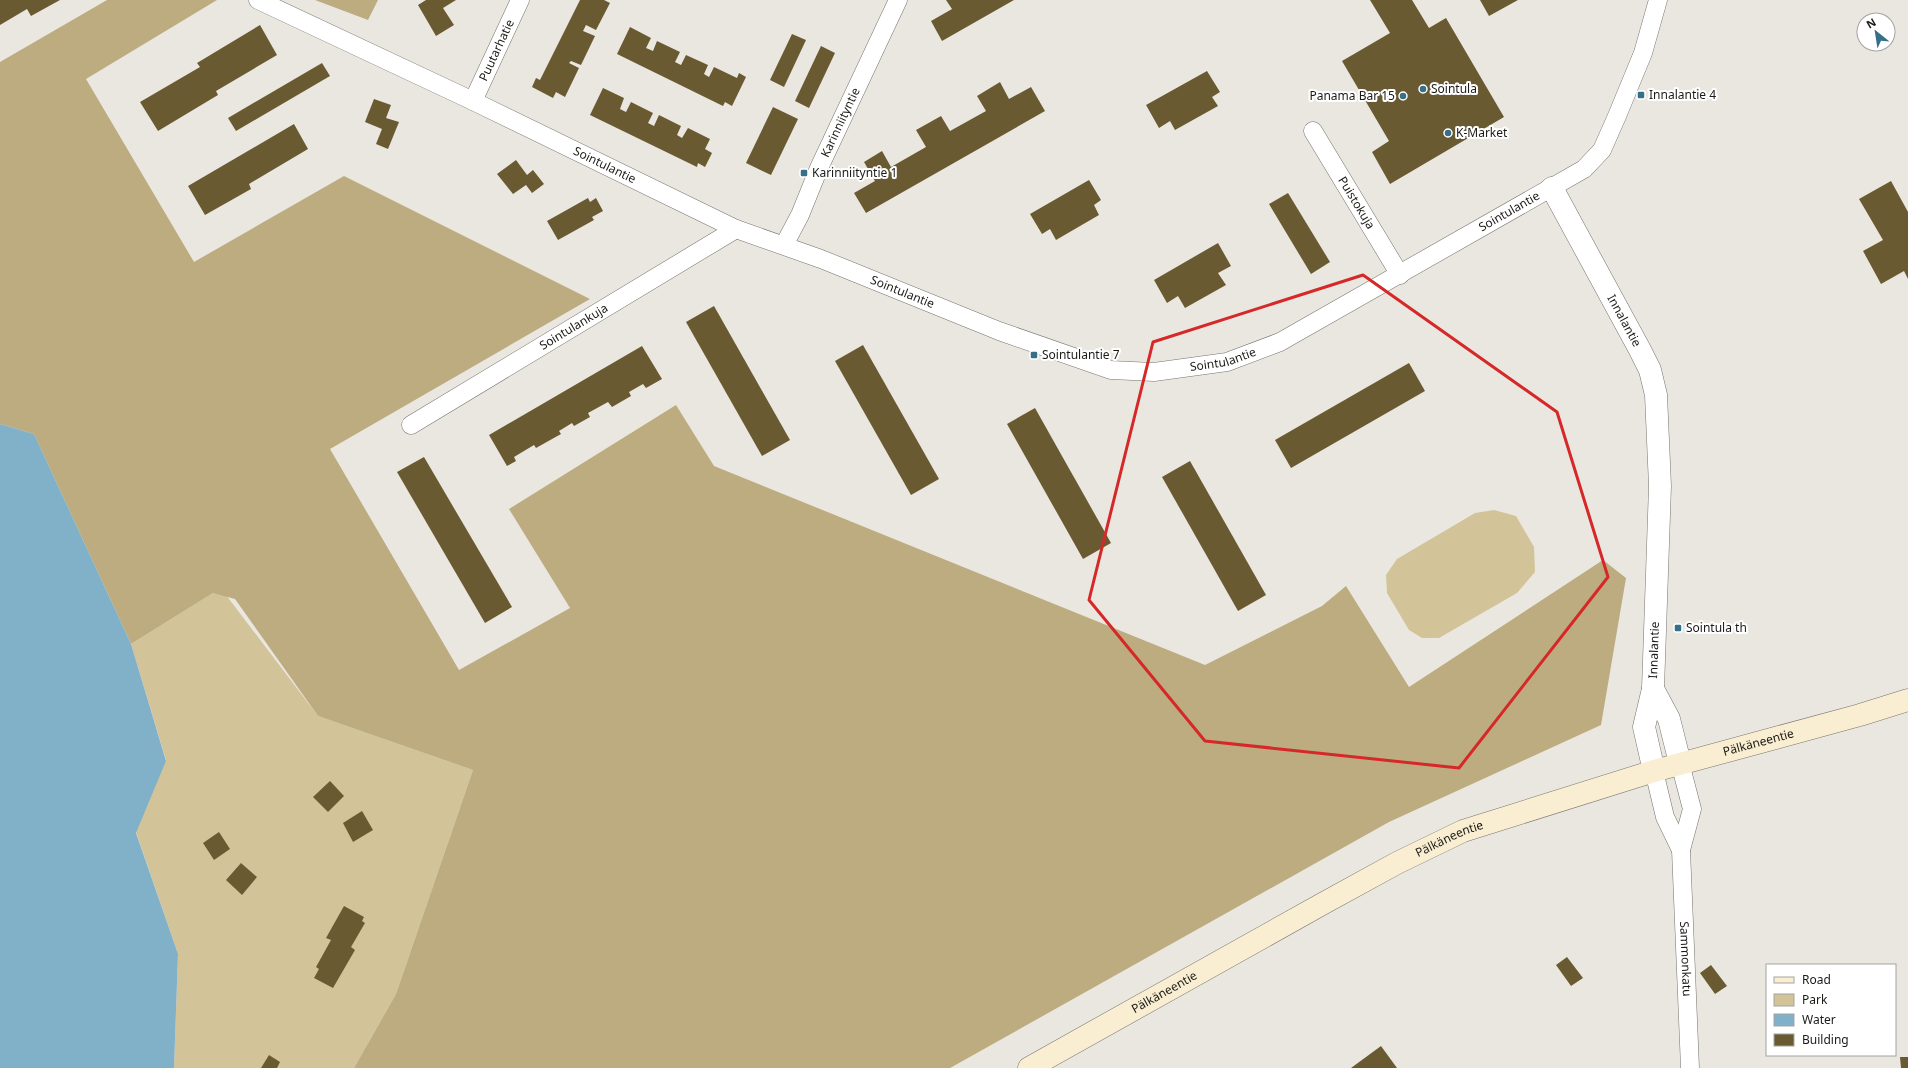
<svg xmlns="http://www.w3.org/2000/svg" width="1908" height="1068" viewBox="0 0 1908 1068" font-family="'Noto Sans',sans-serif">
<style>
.green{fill:#d3c399}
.forest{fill:#bcac80}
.water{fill:#80b1c8}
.building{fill:#695a31}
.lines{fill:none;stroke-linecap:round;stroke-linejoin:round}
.minor-casing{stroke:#77746e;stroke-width:19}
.tertiary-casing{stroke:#77746e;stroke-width:23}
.secondary-casing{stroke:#77746e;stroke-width:23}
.minor{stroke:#fff;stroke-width:18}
.tertiary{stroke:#fff;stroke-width:22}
.secondary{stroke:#f9eed1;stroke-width:22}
.marked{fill:none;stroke:#d62828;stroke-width:3;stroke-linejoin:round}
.poi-dot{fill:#356f88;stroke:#fff;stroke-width:1.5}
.labels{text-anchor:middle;stroke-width:4;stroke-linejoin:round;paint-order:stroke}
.street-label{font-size:12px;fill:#1b1a17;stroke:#fff}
.poi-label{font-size:12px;fill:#1b1a17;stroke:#fff;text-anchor:start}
</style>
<rect width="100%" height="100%" fill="#eae7e0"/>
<!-- green -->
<g class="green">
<path d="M 1494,510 L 1516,516 L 1534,547 L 1535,572 L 1517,593 L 1439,638 L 1422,638 L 1409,630 L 1387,593 L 1386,575 L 1397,559 L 1475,513 Z"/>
<path d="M 213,593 L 226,595 L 318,716 L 473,770 L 396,994 L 354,1068 L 174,1068 L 178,954 L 136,832 L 166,760 L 131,644 Z"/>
</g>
<!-- forest -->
<g class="forest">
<path d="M 107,0 L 217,0 L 86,79 L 194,262 L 344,176 L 590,299 L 330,449 L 459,670 L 570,608 L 509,509 L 676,405 L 714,466 L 1205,665 L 1322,606 L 1346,586 L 1409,687 L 1603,560 L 1626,578 L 1601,725 L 1389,822 L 950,1068 L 354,1068 L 396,994 L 473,770 L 318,716 L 235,599 L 213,593 L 131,644 L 34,434 L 0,424 L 0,62 Z"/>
<path d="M 315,0 L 378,0 L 368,20 Z"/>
</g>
<!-- water -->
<path class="water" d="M 0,424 L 34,434 L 131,644 L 166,761 L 136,833 L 178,954 L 174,1068 L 0,1068 Z"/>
<!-- building -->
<g class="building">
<path d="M 0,0 L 60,0 L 31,16 L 27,9 L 0,25 Z"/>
<path d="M 426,0 L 456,0 L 443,8 L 454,25 L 436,36 L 418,5 Z"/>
<path d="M 580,0 L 604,0 L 610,3 L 596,30 L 586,25 L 583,31 L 595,36 L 581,65 L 571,61 L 569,63 L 579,68 L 565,97 L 556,92 L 553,98 L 532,87 L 536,78 L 540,80 Z"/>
<path d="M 946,0 L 1014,0 L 942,41 L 931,21 L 952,9 Z"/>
<path d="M 1370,0 L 1412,0 L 1429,28 L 1446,18 L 1504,117 L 1390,184 L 1372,152 L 1389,141 L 1342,61 L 1390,33 Z"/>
<path d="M 1480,0 L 1518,0 L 1489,16 Z"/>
<path d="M 260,25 L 277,55 L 216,91 L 218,95 L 158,131 L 140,102 L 200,67 L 197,63 Z"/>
<path d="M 630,27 L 651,38 L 646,48 L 653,51 L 657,41 L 680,52 L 675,62 L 681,65 L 686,55 L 708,65 L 704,74 L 709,77 L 714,67 L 737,78 L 739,73 L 746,77 L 732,106 L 725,102 L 723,106 L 617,54 Z"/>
<path d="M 792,34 L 806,40 L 784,87 L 770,80 Z"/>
<path d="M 821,46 L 835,53 L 809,108 L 795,101 Z"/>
<path d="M 322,63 L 330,76 L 236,131 L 228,118 Z"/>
<path d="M 1207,71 L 1220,92 L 1212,97 L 1218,106 L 1175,130 L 1170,121 L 1159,128 L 1146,105 Z"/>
<path d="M 1000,82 L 1009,99 L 1031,87 L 1045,111 L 866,213 L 854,193 L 875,181 L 864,162 L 882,151 L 891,167 L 926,147 L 916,130 L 941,116 L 950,131 L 986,111 L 977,96 Z"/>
<path d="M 603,88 L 624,98 L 620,109 L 626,112 L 631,102 L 653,113 L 648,123 L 654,126 L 659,115 L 681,126 L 677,135 L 682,138 L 688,128 L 710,139 L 705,149 L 712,153 L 705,167 L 698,163 L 697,167 L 590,115 Z"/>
<path d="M 374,99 L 391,105 L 386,118 L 399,122 L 388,149 L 376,144 L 382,129 L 365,122 Z"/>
<path d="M 773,107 L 798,119 L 771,175 L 746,163 Z"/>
<path d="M 294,124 L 308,149 L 249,184 L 251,189 L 205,215 L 188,186 Z"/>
<path d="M 516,160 L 527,175 L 533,170 L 544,184 L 532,193 L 526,185 L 513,194 L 497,174 Z"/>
<path d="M 1089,180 L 1101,200 L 1094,205 L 1099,215 L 1056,240 L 1050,229 L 1042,234 L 1030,214 Z"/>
<path d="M 1891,181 L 1908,212 L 1908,279 L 1904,271 L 1881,284 L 1863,251 L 1883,240 L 1859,199 Z"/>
<path d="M 1288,193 L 1330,262 L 1311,274 L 1269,204 Z"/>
<path d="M 588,198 L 590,202 L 596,198 L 603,211 L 592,217 L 594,220 L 558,240 L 547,221 Z"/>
<path d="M 1218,243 L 1231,266 L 1218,273 L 1226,285 L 1185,308 L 1178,296 L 1167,303 L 1154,280 Z"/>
<path d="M 714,306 L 790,440 L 762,456 L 686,322 Z"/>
<path d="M 863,345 L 939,479 L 911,495 L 835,361 Z"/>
<path d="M 642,346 L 662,379 L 646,388 L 643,384 L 629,392 L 631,396 L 612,407 L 608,402 L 588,413 L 590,417 L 574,426 L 572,423 L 559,431 L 561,434 L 536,448 L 534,445 L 514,457 L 516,461 L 507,466 L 489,435 Z"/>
<path d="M 1409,363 L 1425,391 L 1291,468 L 1275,440 Z"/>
<path d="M 1035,408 L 1111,543 L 1083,559 L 1007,424 Z"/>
<path d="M 424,457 L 512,607 L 485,623 L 397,472 Z"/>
<path d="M 1190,461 L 1266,595 L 1238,611 L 1162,477 Z"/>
<path d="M 330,781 L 344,796 L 328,812 L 313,797 Z"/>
<path d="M 362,811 L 373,830 L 353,842 L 343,823 Z"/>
<path d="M 219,832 L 230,849 L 214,860 L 203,843 Z"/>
<path d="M 241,863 L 257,877 L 242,895 L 226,880 Z"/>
<path d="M 344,906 L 364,917 L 362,921 L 365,923 L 351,947 L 355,950 L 333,988 L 314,978 L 319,969 L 316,967 L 331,940 L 326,938 Z"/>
<path d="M 1567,957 L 1583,978 L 1571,986 L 1556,965 Z"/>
<path d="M 1711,965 L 1727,986 L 1715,994 L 1700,973 Z"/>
<path d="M 1381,1046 L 1397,1068 L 1351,1068 Z"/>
<path d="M 269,1055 L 280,1062 L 277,1068 L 261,1068 Z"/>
<path d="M 1900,1057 L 1908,1057 L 1908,1068 L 1901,1068 Z"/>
</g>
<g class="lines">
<!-- minor casing -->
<g class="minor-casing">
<g id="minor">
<path id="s1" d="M 258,0 L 473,101 L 736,229 L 821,259 L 999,331 L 1111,370 L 1154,372 L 1227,362 L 1280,342 L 1584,169 L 1602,150 L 1617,116 L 1643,53 L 1658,0"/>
<path id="s2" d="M 473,101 L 520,0"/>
<path id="s3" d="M 1313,131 L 1400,275"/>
<path id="s4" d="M 784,245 L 800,215 L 819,168 L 898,0"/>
<path id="s5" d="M 411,425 L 736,229"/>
<path id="s6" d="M 1680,763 L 1692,809 L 1681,850 L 1690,1068"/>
<path d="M 1654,771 L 1665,817 L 1681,850"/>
</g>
</g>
<!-- tertiary casing -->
<g class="tertiary-casing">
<g id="tertiary">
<path id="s7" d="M 1552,188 L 1640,350 L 1650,370 L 1656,395 L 1660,486 L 1653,689 L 1644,727 L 1654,771"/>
<path d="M 1653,689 L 1669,719 L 1680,763"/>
</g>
</g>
<!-- secondary casing -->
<g class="secondary-casing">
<g id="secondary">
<path id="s8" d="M 1029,1068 L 1324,903 L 1397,863 L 1463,831 L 1654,771 L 1860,715 L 1908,700"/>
</g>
</g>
<!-- minor -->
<use href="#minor" class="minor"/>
<!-- tertiary -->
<use href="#tertiary" class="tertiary"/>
<!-- secondary -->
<use href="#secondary" class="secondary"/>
</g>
<!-- marked area -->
<path class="marked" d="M 1363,275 L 1557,412 L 1608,577 L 1459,768 L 1205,741 L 1089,600 L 1153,342 Z"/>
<!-- markers -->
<g class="poi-dot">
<circle cx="1423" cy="89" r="4"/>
<rect x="1637" y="91" width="8" height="8" rx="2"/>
<circle cx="1403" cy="96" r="4"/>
<circle cx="1448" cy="133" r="4"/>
<rect x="800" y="169" width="8" height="8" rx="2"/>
<rect x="1030" y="351" width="8" height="8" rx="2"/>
<rect x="1674" y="624" width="8" height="8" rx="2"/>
</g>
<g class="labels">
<!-- street labels -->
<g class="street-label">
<text dy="4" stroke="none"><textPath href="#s2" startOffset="56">Puutarhatie</textPath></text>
<text dy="4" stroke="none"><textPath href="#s4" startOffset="135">Karinniityntie</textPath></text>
<text dy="4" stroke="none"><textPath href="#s1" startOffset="384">Sointulantie</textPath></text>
<text dy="4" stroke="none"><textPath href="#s3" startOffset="84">Puistokuja</textPath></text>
<text dy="4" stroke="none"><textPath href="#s1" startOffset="1368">Sointulantie</textPath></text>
<text dy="4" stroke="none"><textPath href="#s1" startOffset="708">Sointulantie</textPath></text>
<text dy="4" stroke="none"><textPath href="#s7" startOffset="151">Innalantie</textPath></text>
<text dy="4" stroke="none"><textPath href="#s5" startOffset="190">Sointulankuja</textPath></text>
<text dy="4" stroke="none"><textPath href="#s1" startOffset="1044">Sointulantie</textPath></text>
<text transform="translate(1654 650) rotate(-88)" y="4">Innalantie</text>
<text dy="4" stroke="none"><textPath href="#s8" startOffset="803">Pälkäneentie</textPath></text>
<text dy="4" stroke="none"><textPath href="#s8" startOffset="479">Pälkäneentie</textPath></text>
<text dy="4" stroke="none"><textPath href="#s6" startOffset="199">Sammonkatu</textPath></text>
<text dy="4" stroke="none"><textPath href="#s8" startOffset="155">Pälkäneentie</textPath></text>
</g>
<!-- poi labels -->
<g class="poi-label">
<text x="1431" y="93">Sointula</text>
<text x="1649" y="99">Innalantie 4</text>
<text x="1395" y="100" text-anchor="end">Panama Bar 15</text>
<text x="1456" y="137">K-Market</text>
<text x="812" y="177">Karinniityntie 1</text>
<text x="1042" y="359">Sointulantie 7</text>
<text x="1686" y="632">Sointula th</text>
</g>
</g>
<!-- legend -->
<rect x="1766" y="964" width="130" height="92" fill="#ffffff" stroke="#a4a3a2"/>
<rect x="1774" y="977" width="20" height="6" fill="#f9eed1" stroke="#a4a3a2"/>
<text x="1802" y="984" font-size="12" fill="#1b1a17">Road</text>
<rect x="1774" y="994" width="20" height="12" fill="#d3c399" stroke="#a4a3a2"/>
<text x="1802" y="1004" font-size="12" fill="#1b1a17">Park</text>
<rect x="1774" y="1014" width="20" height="12" fill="#80b1c8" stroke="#a4a3a2"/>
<text x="1802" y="1024" font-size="12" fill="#1b1a17">Water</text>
<rect x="1774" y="1034" width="20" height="12" fill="#695a31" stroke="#a4a3a2"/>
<text x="1802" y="1044" font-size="12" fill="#1b1a17">Building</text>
<!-- north arrow -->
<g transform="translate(1876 32) rotate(330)"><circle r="19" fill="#ffffff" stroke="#a4a3a2"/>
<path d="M0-3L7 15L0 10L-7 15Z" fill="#356f88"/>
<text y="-6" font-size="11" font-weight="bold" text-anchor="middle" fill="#1b1a17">N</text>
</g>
</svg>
